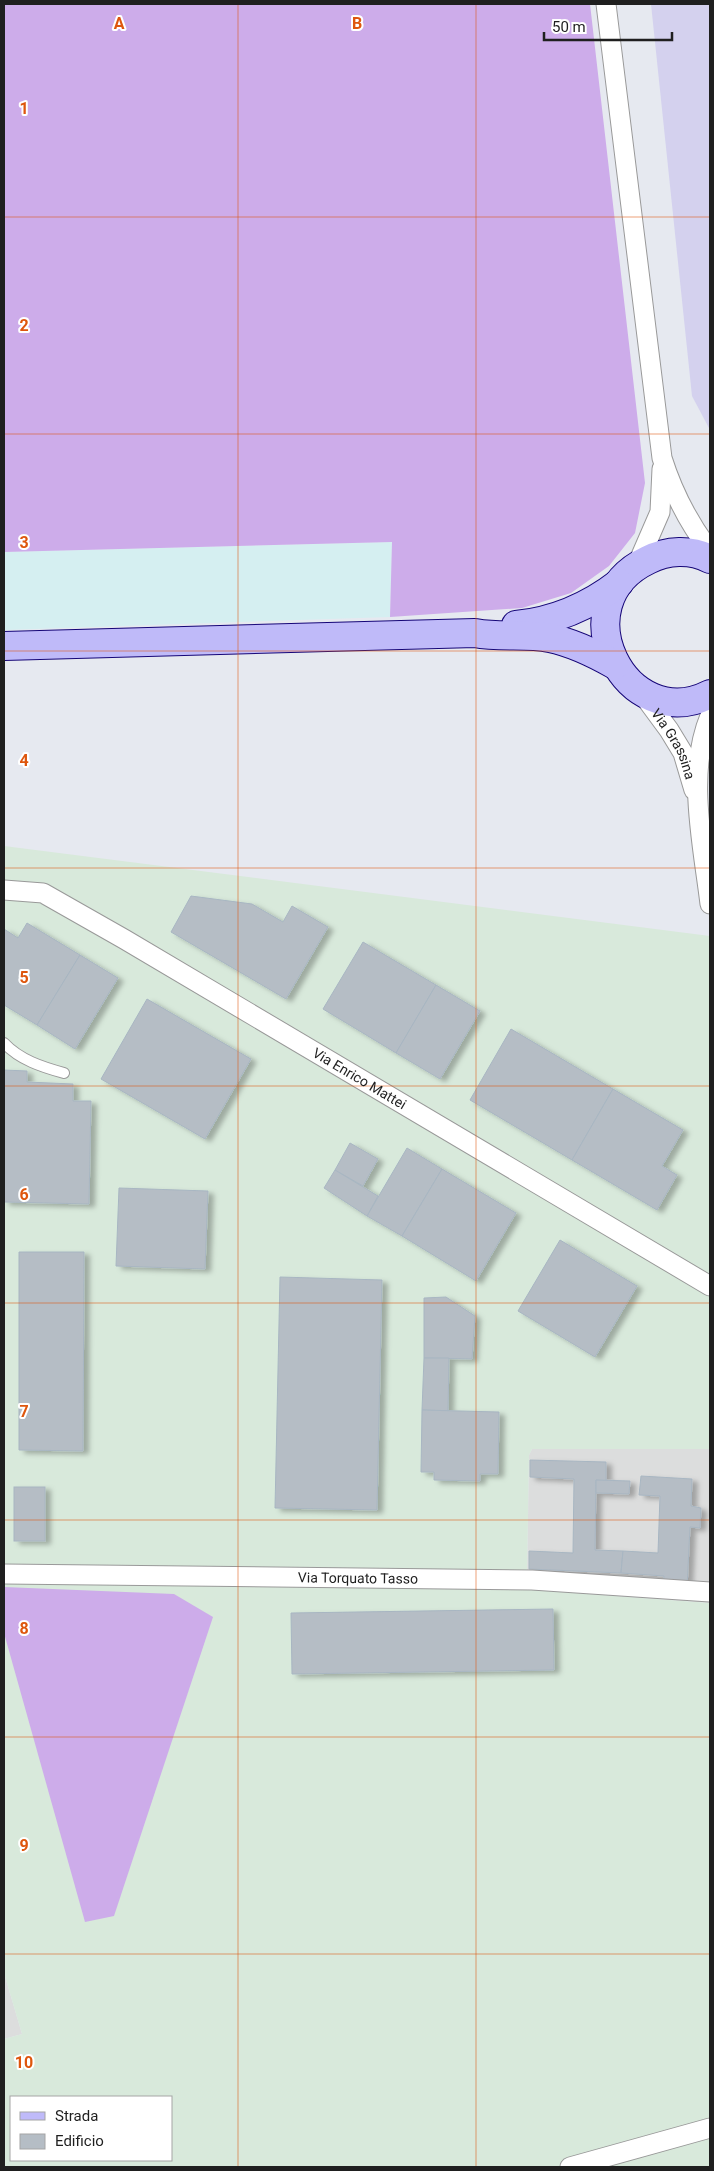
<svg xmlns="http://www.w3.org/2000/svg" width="714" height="2171" viewBox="0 0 714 2171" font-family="Roboto,sans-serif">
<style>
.residential{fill:#dcdddd}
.commercial{fill:#d5eff1}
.industrial{fill:#d8e9db;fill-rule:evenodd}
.farmland{fill:#d4d1ee}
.grass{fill:#cdacea}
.building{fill:#b5bdc5;stroke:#a8b6c2;filter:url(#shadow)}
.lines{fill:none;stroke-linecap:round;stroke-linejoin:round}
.lane-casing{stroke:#999;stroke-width:12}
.street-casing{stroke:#999;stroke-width:21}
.secondary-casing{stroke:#150577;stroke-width:30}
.lane{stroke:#fff;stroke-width:10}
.street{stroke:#fff;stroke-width:19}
.secondary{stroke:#bfbaf9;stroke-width:28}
.grid{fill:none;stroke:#de560d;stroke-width:1;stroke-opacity:0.55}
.labels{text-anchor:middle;stroke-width:4;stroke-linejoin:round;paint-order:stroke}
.street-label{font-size:14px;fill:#1f1f1f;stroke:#fff}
.grid-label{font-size:16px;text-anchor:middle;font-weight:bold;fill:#de560d;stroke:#fff;stroke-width:4;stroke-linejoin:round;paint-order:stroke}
</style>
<defs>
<filter id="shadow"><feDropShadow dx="5.5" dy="3" stdDeviation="2.5" flood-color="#0004"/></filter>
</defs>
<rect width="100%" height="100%" fill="#e6e9f0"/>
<!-- residential -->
<g class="residential">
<path d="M 532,1449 L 710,1449 L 710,1603 L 534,1590 L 527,1578 L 529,1455 Z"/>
<path d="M 4,1973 L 22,2034 L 4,2039 Z"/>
</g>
<!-- commercial -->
<path class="commercial" d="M 392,542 L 390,617 L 4,630 L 4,552 Z"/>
<!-- industrial -->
<path class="industrial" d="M 4,846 L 710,936 L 710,1449 L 532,1449 L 529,1455 L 527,1577 L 534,1590 L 710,1603 L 710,2167 L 4,2167 L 4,2039 L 22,2034 L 4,1973 ZM 11,2097 L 171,2097 L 171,2160 L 11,2160 Z"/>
<!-- farmland -->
<path class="farmland" d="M 651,4 L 710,4 L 710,430 L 692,396 Z"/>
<!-- grass -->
<g class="grass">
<path d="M 4,4 L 590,4 L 645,483 L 635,533 L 609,566 L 571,593 L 522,608 L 390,617 L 392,542 L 4,552 Z"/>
<path d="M 4,1587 L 174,1594 L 213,1617 L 114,1916 L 85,1922 L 4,1633 Z"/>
</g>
<!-- building -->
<g class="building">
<path d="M 191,896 L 252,904 L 283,922 L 292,906 L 328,927 L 286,999 L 171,932 Z"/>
<path d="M 27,923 L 80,955 L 37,1025 L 4,1005 L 4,929 L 18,938 Z"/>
<path d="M 363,942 L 436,985 L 396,1053 L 323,1009 Z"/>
<path d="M 80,955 L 118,978 L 75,1049 L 37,1025 Z"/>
<path d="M 436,985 L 480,1011 L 440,1079 L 396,1053 Z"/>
<path d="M 147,999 L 251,1059 L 205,1139 L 101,1079 Z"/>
<path d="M 511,1029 L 613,1089 L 572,1160 L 470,1100 Z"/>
<path d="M 4,1070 L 27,1071 L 27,1082 L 73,1084 L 73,1101 L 91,1101 L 89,1204 L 4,1202 Z"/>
<path d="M 613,1089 L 683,1130 L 662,1166 L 677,1175 L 657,1210 L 572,1160 Z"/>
<path d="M 350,1143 L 378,1159 L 363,1186 L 335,1170 Z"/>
<path d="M 407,1148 L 442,1169 L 402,1236 L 367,1216 Z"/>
<path d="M 442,1169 L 516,1213 L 476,1281 L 402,1236 Z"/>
<path d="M 335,1170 L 378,1196 L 367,1216 L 324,1188 Z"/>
<path d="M 119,1188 L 208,1191 L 205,1269 L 116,1266 Z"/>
<path d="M 560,1240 L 637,1286 L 595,1357 L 518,1311 Z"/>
<path d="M 19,1252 L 84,1252 L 83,1451 L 19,1450 Z"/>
<path d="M 280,1277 L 382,1280 L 377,1510 L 275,1508 Z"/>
<path d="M 446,1297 L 475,1316 L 472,1359 L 424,1358 L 424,1298 Z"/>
<path d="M 424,1358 L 449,1358 L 448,1411 L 422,1410 Z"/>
<path d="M 422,1410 L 499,1412 L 498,1474 L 480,1474 L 480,1481 L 434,1480 L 434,1472 L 421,1472 Z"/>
<path d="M 530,1460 L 606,1462 L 606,1481 L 596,1480 L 595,1550 L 623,1551 L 621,1573 L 529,1569 L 529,1551 L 573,1553 L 574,1479 L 530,1477 Z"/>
<path d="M 641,1476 L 692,1479 L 691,1506 L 701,1508 L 700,1528 L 690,1527 L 687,1588 L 663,1585 L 664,1576 L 621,1573 L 623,1551 L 658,1553 L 660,1496 L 639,1495 Z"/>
<path d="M 596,1480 L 630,1481 L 629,1494 L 596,1493 Z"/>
<rect x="14" y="1487" width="31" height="54"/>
<path d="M 553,1609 L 554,1670 L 292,1674 L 291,1613 Z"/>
</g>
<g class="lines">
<!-- lane casing -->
<g class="lane-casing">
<path id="lane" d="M 4,1043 C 20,1060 42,1067 64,1073"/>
</g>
<!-- street casing -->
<g class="street-casing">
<g id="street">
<path d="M 606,4 L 662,458 C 673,493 688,522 710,551"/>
<path d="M 637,565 L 660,512 L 662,469"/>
<path id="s1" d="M 641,692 L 669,730 L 683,753 L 694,790"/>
<path d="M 710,716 C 686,774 703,844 710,904"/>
<path id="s2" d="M 4,890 L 43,893 L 124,939 L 710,1286"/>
<path id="s3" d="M 4,1574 L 532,1580 L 710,1592"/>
<path d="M 570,2167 L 710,2128"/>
</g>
</g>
<!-- secondary casing -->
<g class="secondary-casing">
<g id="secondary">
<path d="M 710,559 C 691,549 667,550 648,560 C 558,603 626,737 710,694"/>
<path d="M 516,625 C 555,621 588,607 619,583"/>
<path d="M 4,646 L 475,633 C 501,638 526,633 550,638 C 574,643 594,653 615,665"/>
</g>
</g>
<!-- lane -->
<use href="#lane" class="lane"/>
<!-- street -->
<use href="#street" class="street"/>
<!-- secondary -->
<use href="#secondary" class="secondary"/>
</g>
<!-- grid -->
<path class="grid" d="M 238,4 L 238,2167M 476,4 L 476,2167M 4,217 L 710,217M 4,434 L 710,434M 4,651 L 710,651M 4,868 L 710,868M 4,1086 L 710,1086M 4,1303 L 710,1303M 4,1520 L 710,1520M 4,1737 L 710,1737M 4,1954 L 710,1954"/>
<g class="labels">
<!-- street labels -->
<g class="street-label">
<text dy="5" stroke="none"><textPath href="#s1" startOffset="62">Via Grassina</textPath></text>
<text dy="5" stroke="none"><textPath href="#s2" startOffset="406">Via Enrico Mattei</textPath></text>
<text dy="5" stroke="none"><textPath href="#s3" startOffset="354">Via Torquato Tasso</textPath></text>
</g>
</g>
<g class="grid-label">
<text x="119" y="29">A</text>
<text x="357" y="29">B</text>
<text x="24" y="114">1</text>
<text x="24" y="331">2</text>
<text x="24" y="548">3</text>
<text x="24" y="766">4</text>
<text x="24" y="983">5</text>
<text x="24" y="1200">6</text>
<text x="24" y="1417">7</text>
<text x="24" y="1634">8</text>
<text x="24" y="1851">9</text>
<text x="24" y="2068">10</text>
</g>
<!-- border -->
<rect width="714" height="2171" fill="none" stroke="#1f1f1f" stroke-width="10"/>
<!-- legend -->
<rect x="10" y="2096" width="162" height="65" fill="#ffffff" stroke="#a5a5a5"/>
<rect x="20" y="2112" width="25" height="8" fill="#bfbaf9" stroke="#a5a5a5"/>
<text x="55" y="2121" font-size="15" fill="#1f1f1f">Strada</text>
<rect x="20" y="2134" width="25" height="15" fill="#b5bdc5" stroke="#a5a5a5"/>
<text x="55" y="2146" font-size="15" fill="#1f1f1f">Edificio</text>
<!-- scale -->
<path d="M544 32v8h128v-8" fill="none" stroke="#1f1f1f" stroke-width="2.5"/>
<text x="552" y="32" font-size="15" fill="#1f1f1f" stroke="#ffffff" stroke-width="4" paint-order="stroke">50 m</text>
</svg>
